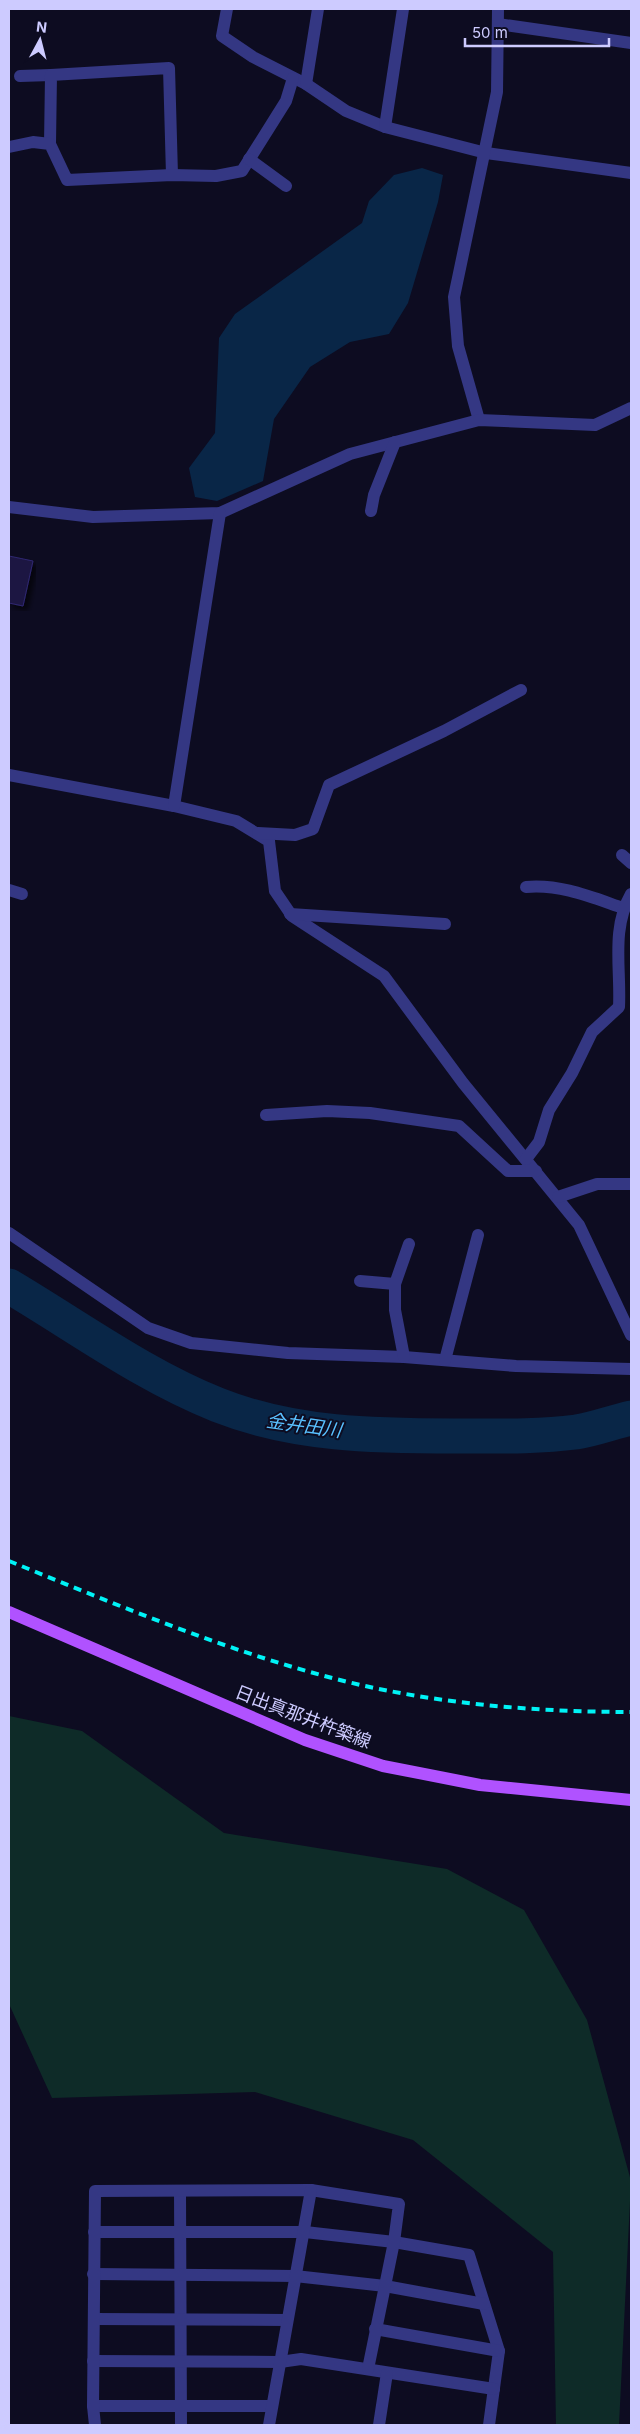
<svg xmlns="http://www.w3.org/2000/svg" width="640" height="2434" viewBox="0 0 640 2434" font-family="Inter,'Noto Sans JP',sans-serif">
<style>
.green{fill:#0e2b28}
.water{fill:#092647}
.lines{fill:none;stroke-linecap:round;stroke-linejoin:round}
.river{stroke:#092647;stroke-width:35}
.building{fill:#1c1743;stroke:#2f2770;filter:url(#shadow)}
.minor{stroke:#343783;stroke-width:12}
.major{stroke:#b052ff;stroke-width:12}
.rail{stroke:#00f3f6;stroke-width:4;stroke-dasharray:8 6;stroke-linecap:butt}
.labels{text-anchor:middle;stroke-width:4;stroke-linejoin:round;paint-order:stroke}
.street-label{font-size:18px;fill:#cdcbff;stroke:#0d0c21}
.water-label{font-size:19px;font-style:italic;fill:#59c0ff;stroke:#0d0c21}
</style>
<defs>
<filter id="shadow"><feDropShadow dx="4.5" dy="4.5" stdDeviation="2.5" flood-color="#0009"/></filter>
</defs>
<rect width="100%" height="100%" fill="#0d0c21"/>
<!-- green -->
<path class="green" d="M 9,1716 L 82,1731 L 224,1833 L 447,1869 L 524,1910 L 587,2020 L 631,2181 L 619,2425 L 556,2425 L 553,2252 L 413,2140 L 255,2092 L 52,2098 L 9,2004 Z"/>
<!-- water -->
<path class="water" d="M 422,168 L 443,175 L 438,202 L 408,303 L 389,334 L 350,342 L 310,367 L 274,419 L 263,481 L 217,501 L 195,497 L 189,468 L 215,433 L 219,338 L 235,314 L 362,223 L 369,201 L 394,175 Z"/>
<g class="lines">
<!-- river -->
<path class="river" d="M 9,1286 C 78,1327 143,1375 218,1405 C 294,1435 375,1436 456,1436 C 496,1436 537,1437 576,1432 C 595,1429 613,1422 631,1418"/>
</g>
<!-- building -->
<path class="building" d="M 9,556 L 33,561 L 23,606 L 9,603 Z"/>
<g class="lines">
<!-- minor -->
<g class="minor">
<path d="M 227,9 L 222,36 L 253,57 L 306,84 L 346,111 L 385,127 L 486,153 L 631,173"/>
<path d="M 498,24 L 631,43"/>
<path d="M 20,76 L 51,75"/>
<path d="M 306,84 L 318,9"/>
<path d="M 385,127 L 403,9"/>
<path d="M 50,144 L 51,75 L 169,68 L 172,175"/>
<path d="M 9,147 L 33,142 L 50,144 L 67,180 L 172,175 L 216,176 L 242,171 L 286,101 L 293,78"/>
<path d="M 249,159 L 286,186"/>
<path d="M 479,420 L 458,346 L 454,297 L 497,92 L 498,9"/>
<path d="M 9,507 L 93,517 L 220,513 L 350,454 L 479,420 L 595,425 L 631,408"/>
<path d="M 371,511 L 374,495 L 395,442"/>
<path d="M 9,775 L 174,806 L 236,821 L 269,841 L 275,891 L 292,916 L 384,976 L 463,1083 L 579,1225 L 631,1335"/>
<path d="M 174,806 L 220,513"/>
<path d="M 258,833 L 295,835 L 313,829 L 329,785 L 444,731 L 521,690"/>
<path d="M 622,855 L 631,863"/>
<path d="M 526,887 C 561,884 591,897 623,908"/>
<path d="M 9,890 L 22,894"/>
<path d="M 290,914 L 445,924"/>
<path d="M 266,1115 L 327,1111 L 370,1113 L 459,1126 L 508,1171 L 536,1171"/>
<path d="M 526,1159 L 539,1142 L 549,1110 L 572,1073 L 592,1032 L 619,1007 C 621,968 611,929 631,894"/>
<path d="M 558,1197 L 597,1184 L 631,1184"/>
<path d="M 9,1233 L 148,1328 L 191,1343 L 288,1353 L 404,1357 L 516,1366 L 631,1369"/>
<path d="M 360,1281 L 395,1284"/>
<path d="M 404,1357 L 395,1310 L 395,1284 L 409,1244"/>
<path d="M 445,1360 L 478,1235"/>
<path d="M 180,2191 L 181,2425"/>
<path d="M 94,2232 L 305,2232 L 394,2242 L 469,2255 L 499,2351 L 489,2425"/>
<path d="M 93,2274 L 295,2276 L 385,2286 L 484,2304"/>
<path d="M 94,2319 L 286,2320"/>
<path d="M 375,2329 L 499,2351"/>
<path d="M 93,2361 L 280,2362 L 301,2359 L 494,2389"/>
<path d="M 93,2406 L 271,2406"/>
<path d="M 95,2425 L 93,2406 L 95,2191 L 311,2190 L 399,2204 L 394,2242 L 368,2369"/>
<path d="M 269,2425 L 311,2190"/>
<path d="M 379,2425 L 387,2373"/>
</g>
<!-- major -->
<path class="major" d="M 9,1612 L 305,1740 L 383,1766 L 480,1785 L 631,1800"/>
<!-- rail -->
<path class="rail" d="M 9,1561 C 125,1608 242,1658 365,1686 C 452,1705 542,1712 631,1712"/>
</g>
<g class="labels">
<!-- street labels -->
<g class="street-label">
<text transform="translate(303 1717) rotate(21)" y="6">日出真那井杵築線</text>
</g>
<!-- water labels -->
<g class="water-label">
<text transform="translate(304 1425) rotate(8)" y="7">金井田川</text>
</g>
</g>
<!-- border -->
<rect width="640" height="2434" fill="none" stroke="#cdcbff" stroke-width="20"/>
<!-- north arrow -->
<g transform="translate(40 40) rotate(7)" stroke="#0d0c21" stroke-width="4" paint-order="stroke">
<path d="M0-4L9 19L0 12L-9 19Z" fill="#cdcbff"/>
<text y="-8" font-size="14" font-weight="bold" text-anchor="middle" fill="#cdcbff">N</text>
</g>
<!-- scale -->
<path d="M465 38v8h144v-8" fill="none" stroke="#cdcbff" stroke-width="2.5"/>
<text x="472" y="38" font-size="15" fill="#cdcbff" stroke="#0d0c21" stroke-width="4" paint-order="stroke">50 m</text>
</svg>
